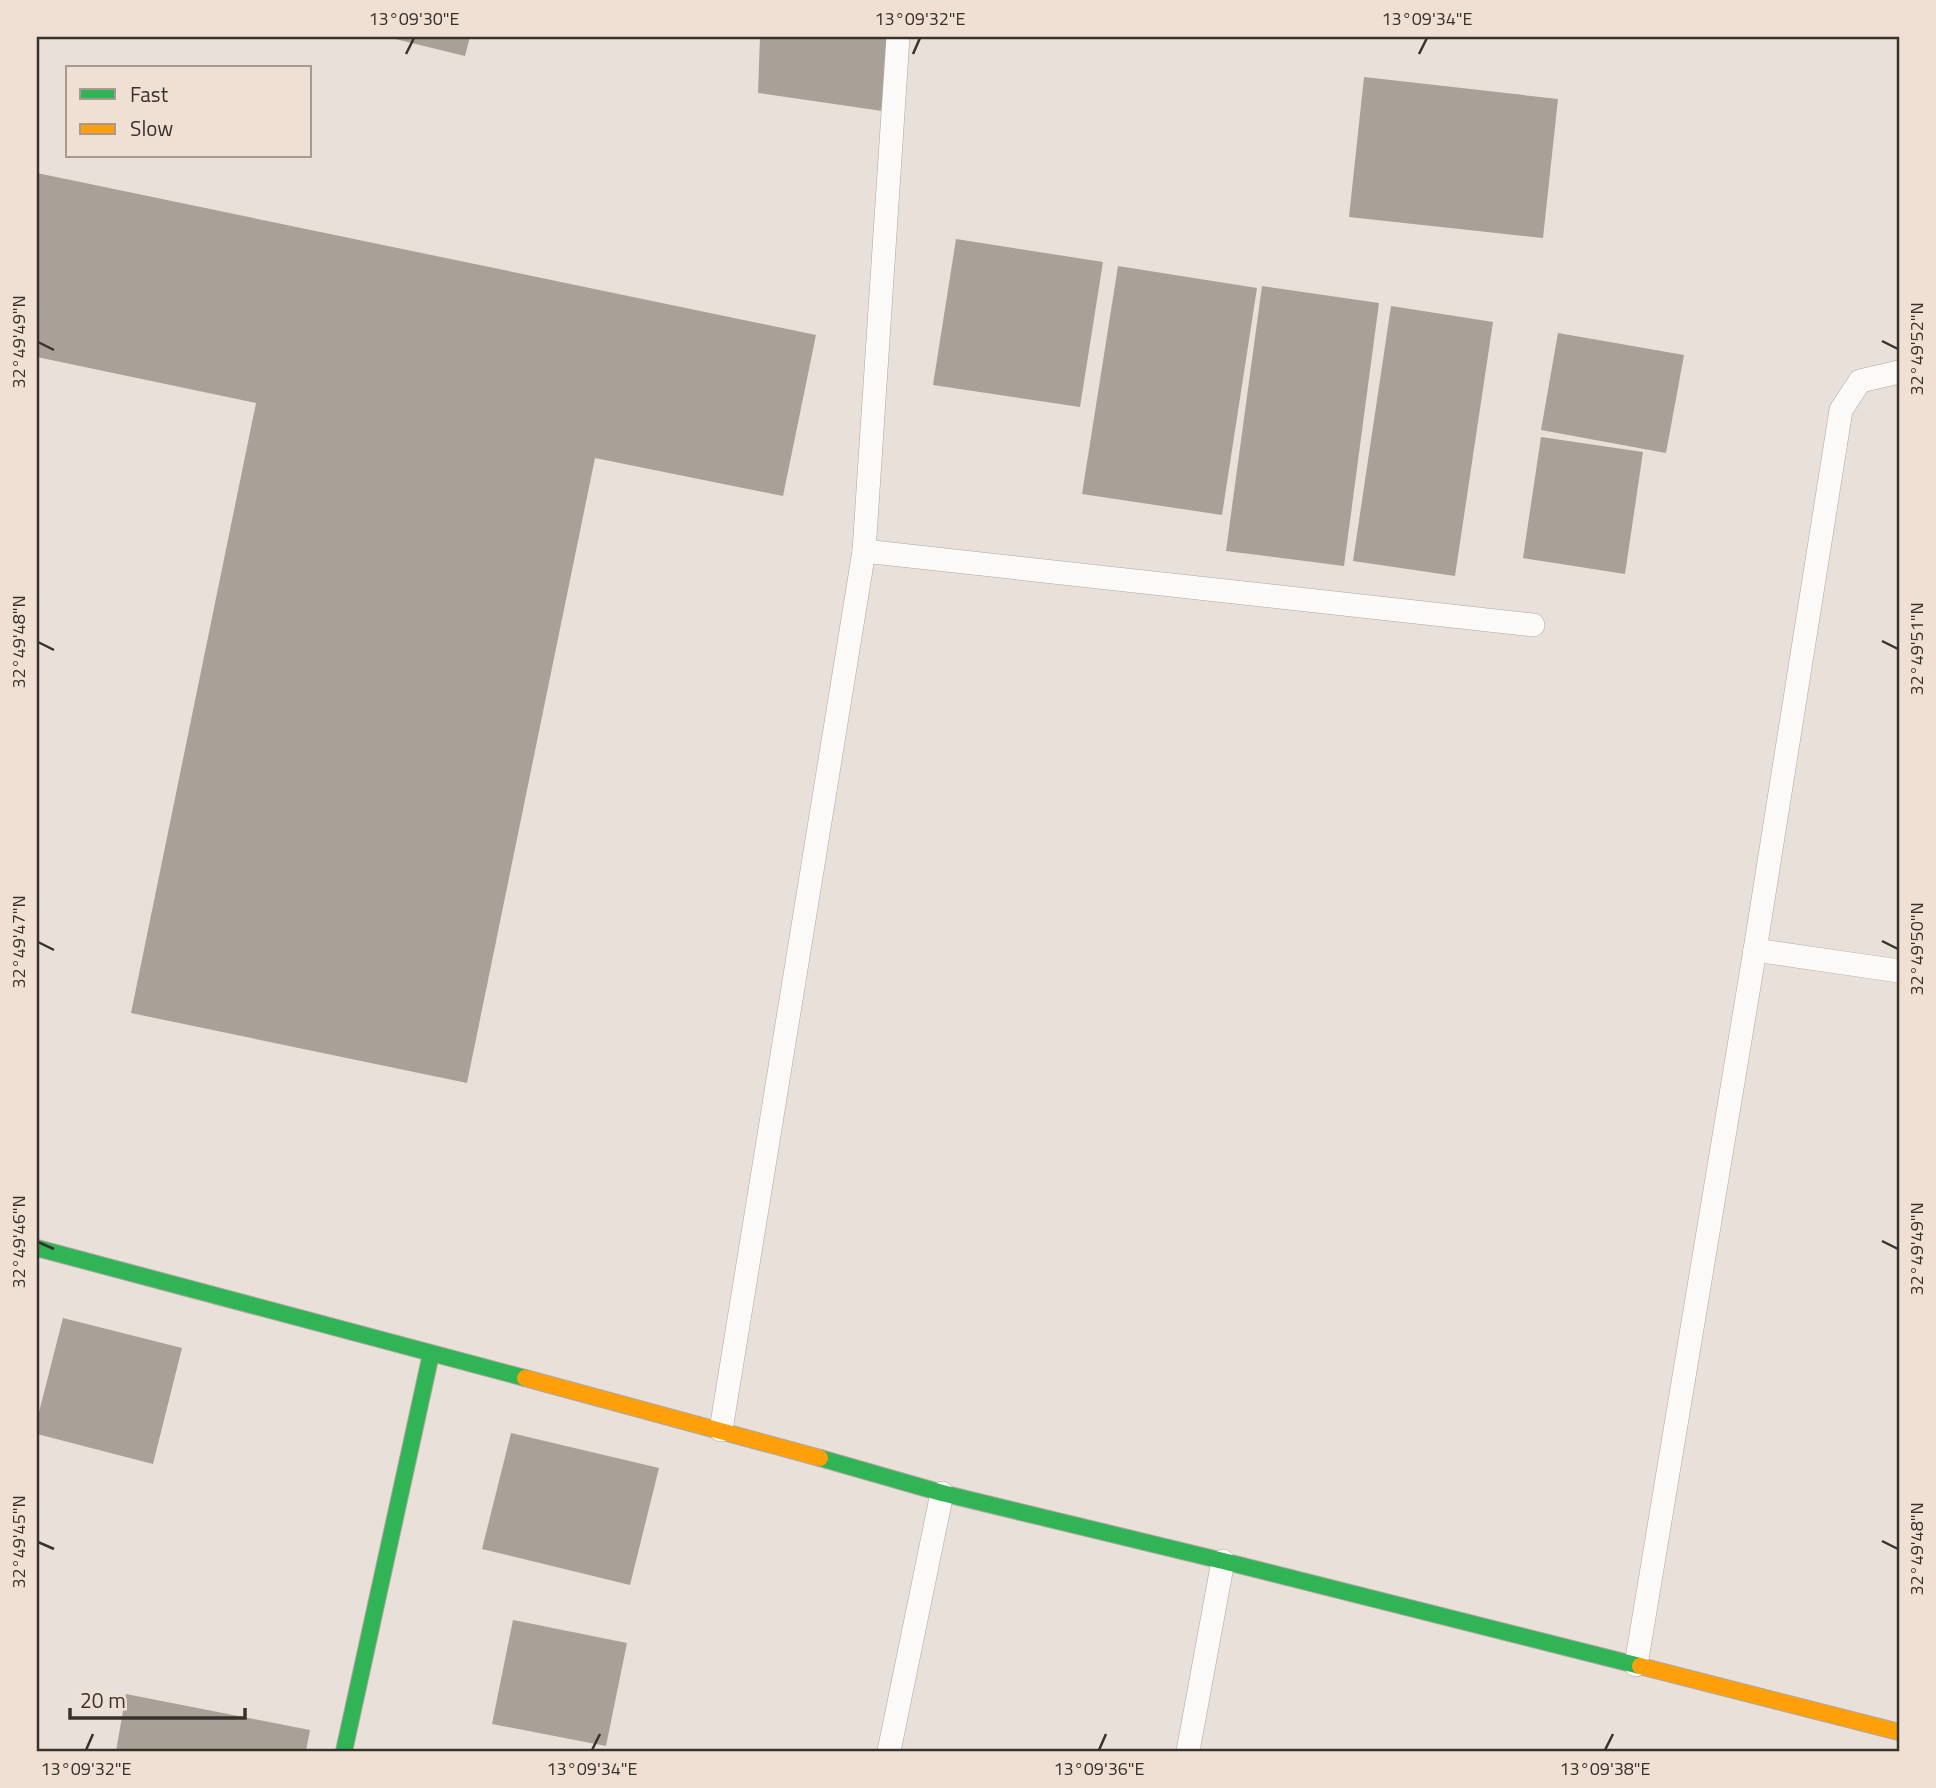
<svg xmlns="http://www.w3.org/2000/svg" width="1936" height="1788" viewBox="0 0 1936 1788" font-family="'Titillium Web',sans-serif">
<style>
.building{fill:#a9a098}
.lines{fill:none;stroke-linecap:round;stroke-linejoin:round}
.lane-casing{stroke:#ada7a1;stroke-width:24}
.fast-casing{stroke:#ada7a1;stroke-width:18}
.slow-casing{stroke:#ada7a1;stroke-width:18}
.lane{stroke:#fcfaf9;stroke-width:23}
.fast{stroke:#30b455;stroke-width:16}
.slow{stroke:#ff9f0a;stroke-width:16}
.ticks{fill:none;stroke:#38322d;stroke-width:2.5}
.neatline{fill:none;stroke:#38322d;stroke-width:2.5}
.ticks-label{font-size:18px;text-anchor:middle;fill:#38322d}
</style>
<rect width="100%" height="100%" fill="#e9e1d9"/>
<!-- building -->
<g class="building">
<path d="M 387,37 L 470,37 L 465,56 Z"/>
<path d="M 760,37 L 892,37 L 889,112 L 758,93 Z"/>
<path d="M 1364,77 L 1558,99 L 1543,238 L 1349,217 Z"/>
<path d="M 37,173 L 816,335 L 783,496 L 595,458 L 467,1083 L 131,1013 L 256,403 L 37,357 Z"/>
<path d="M 956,239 L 1103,262 L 1080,407 L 933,385 Z"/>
<path d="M 1118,266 L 1257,288 L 1222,515 L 1082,494 Z"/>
<path d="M 1262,286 L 1379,303 L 1344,566 L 1226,551 Z"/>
<path d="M 1391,306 L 1493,322 L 1455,576 L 1353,561 Z"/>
<path d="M 1558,333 L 1684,355 L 1666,453 L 1541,430 Z"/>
<path d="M 1541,437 L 1643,452 L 1625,574 L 1523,558 Z"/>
<path d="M 63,1318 L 182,1348 L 153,1464 L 37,1434 L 37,1420 Z"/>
<path d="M 511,1433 L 659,1468 L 630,1585 L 482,1549 Z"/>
<path d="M 513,1620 L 627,1643 L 606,1746 L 492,1724 Z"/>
<path d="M 126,1694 L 310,1730 L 306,1751 L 116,1751 Z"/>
</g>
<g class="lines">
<!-- lane casing -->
<g class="lane-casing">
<g id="lane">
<path d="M 864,551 L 1533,625"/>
<path d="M 1755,950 L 1899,971"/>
<path d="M 721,1430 L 864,551 L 898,37"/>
<path d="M 1636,1665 L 1755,950 L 1841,410 L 1860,381 L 1899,372"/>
<path d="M 889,1751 L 942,1493"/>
<path d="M 1188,1751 L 1223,1561"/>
</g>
</g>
<!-- fast casing -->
<g class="fast-casing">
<g id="fast">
<path d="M 37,1248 L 525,1378"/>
<path d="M 820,1458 L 942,1493 L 1223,1561 L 1640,1666"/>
<path d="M 344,1751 L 431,1354"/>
</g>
</g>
<!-- slow casing -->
<g class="slow-casing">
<g id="slow">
<path d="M 525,1378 L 820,1458"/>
<path d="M 1640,1666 L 1899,1732"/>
</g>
</g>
<!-- lane -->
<use href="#lane" class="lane"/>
<!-- fast -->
<use href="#fast" class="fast"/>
<!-- slow -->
<use href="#slow" class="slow"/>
</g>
<!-- ticks -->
<path class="ticks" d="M 406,54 L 414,38M 913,54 L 920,38M 1419,54 L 1427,38M 1882,341 L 1898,349M 38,342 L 54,350M 1882,641 L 1898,649M 38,642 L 54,650M 1882,941 L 1898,949M 38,942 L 54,950M 1882,1241 L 1898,1249M 38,1242 L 54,1249M 1882,1541 L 1898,1549M 38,1542 L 54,1549M 86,1750 L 93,1734M 592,1750 L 600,1734M 1099,1750 L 1106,1734M 1605,1750 L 1613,1734"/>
<!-- border -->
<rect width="1936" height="1788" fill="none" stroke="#efe0d3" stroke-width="77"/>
<!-- legend -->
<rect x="66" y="66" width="245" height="91" fill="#efe0d3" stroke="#a69a91" stroke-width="2"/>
<rect x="80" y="89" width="35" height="10" fill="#30b455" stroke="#a69a91" stroke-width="2"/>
<text x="130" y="102" font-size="21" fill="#38322d">Fast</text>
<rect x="80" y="124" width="35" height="10" fill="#ff9f0a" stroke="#a69a91" stroke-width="2"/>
<text x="130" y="136" font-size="21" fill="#38322d">Slow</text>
<!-- scale -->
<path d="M70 1708v10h175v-10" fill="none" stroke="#38322d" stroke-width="3.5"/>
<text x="80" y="1708" font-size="21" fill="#38322d" stroke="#efe0d3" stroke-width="5" paint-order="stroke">20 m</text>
<rect x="38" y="38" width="1860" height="1712" class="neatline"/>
<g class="ticks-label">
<text x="414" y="25">13°09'30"E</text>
<text x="920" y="25">13°09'32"E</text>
<text x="1427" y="25">13°09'34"E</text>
<text transform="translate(19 342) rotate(-90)" y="6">32°49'49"N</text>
<text transform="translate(1917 349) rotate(-90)" y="6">32°49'52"N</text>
<text transform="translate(19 642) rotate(-90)" y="6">32°49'48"N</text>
<text transform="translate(1917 649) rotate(-90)" y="6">32°49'51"N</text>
<text transform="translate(19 942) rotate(-90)" y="6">32°49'47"N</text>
<text transform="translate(1917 949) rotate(-90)" y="6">32°49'50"N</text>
<text transform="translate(19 1242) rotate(-90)" y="6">32°49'46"N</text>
<text transform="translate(1917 1249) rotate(-90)" y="6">32°49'49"N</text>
<text transform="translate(19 1542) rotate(-90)" y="6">32°49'45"N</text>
<text transform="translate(1917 1549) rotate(-90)" y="6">32°49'48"N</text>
<text x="86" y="1775">13°09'32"E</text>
<text x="592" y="1775">13°09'34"E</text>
<text x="1099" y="1775">13°09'36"E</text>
<text x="1605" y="1775">13°09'38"E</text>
</g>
</svg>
